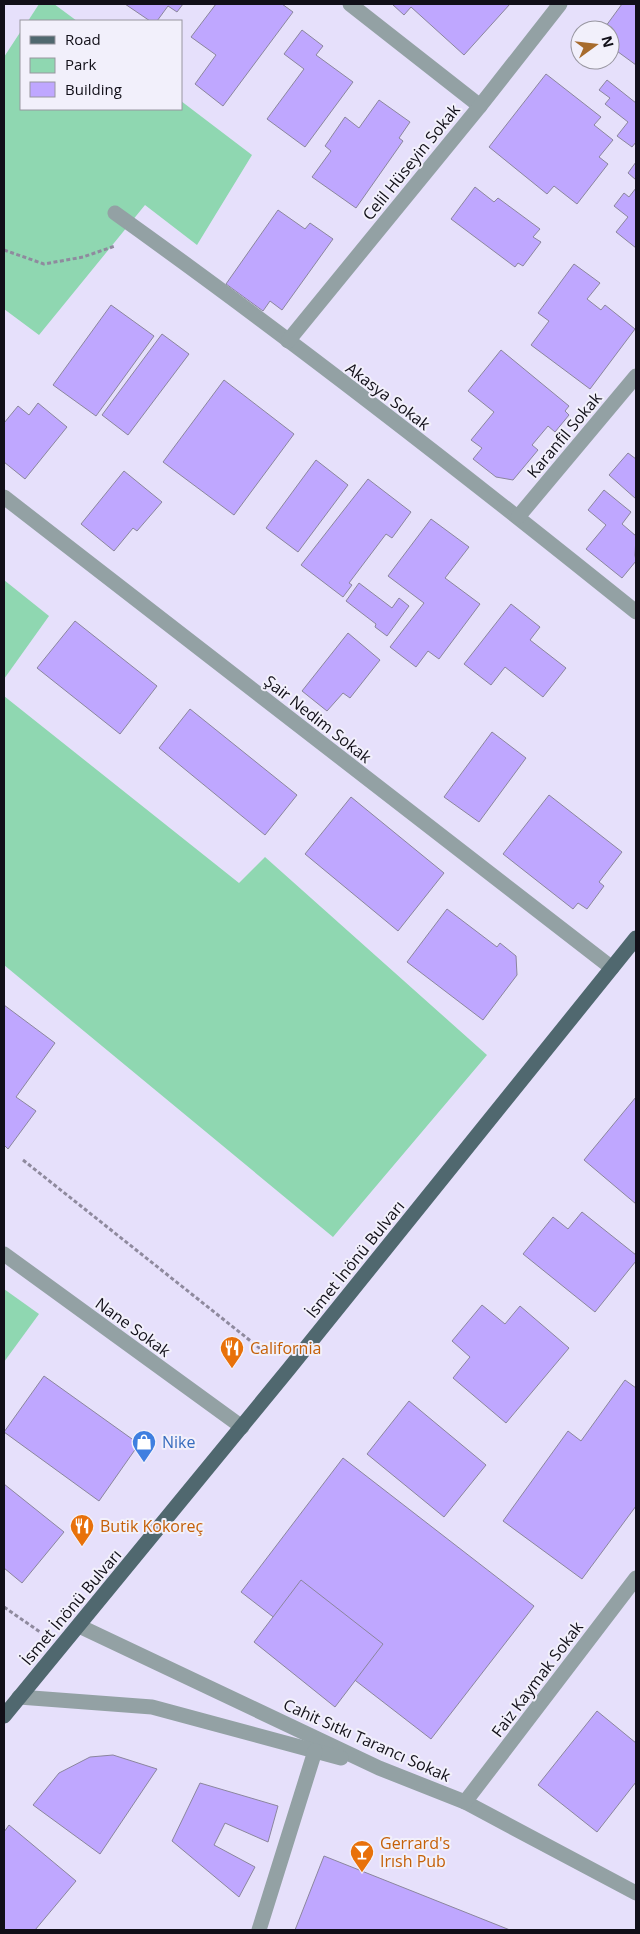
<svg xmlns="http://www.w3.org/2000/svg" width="640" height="1934" viewBox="0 0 640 1934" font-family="'Open Sans',sans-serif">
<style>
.green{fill:#8fd7b1}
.building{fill:#bfa7ff;stroke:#8b869d}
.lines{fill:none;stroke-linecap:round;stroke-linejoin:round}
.path{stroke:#8f8a9e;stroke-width:3;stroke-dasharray:4 2.5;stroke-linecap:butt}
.minor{stroke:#93a1a4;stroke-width:15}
.major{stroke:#50686f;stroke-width:15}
.labels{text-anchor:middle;stroke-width:4;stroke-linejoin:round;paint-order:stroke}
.street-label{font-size:16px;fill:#110f18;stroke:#f2f0fb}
.food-label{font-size:16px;fill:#c56008;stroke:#f2f0fb;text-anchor:start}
.shop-label{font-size:16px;fill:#366cbe;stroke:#f2f0fb;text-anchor:start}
</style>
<rect width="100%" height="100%" fill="#e6e0fb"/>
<!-- green -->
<g class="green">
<path d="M 39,4 L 54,4 L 77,21 L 28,21 Z"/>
<path d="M 21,31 L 21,109 L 181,109 L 181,101 L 252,155 L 197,245 L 145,205 L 39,335 L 4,309 L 4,57 Z"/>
<path d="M 4,580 L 49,616 L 4,679 Z"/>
<path d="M 4,696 L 239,883 L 265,857 L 487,1055 L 333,1237 L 4,965 Z"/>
<path d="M 4,1289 L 39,1314 L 4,1362 Z"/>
</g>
<!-- building -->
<g class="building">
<path d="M 125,4 L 183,4 L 177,12 L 168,6 L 157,21 L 150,21 Z"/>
<path d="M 216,4 L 282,4 L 293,12 L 223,106 L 195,84 L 216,55 L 191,37 Z"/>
<path d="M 392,4 L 510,4 L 464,55 L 411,7 L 404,15 Z"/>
<path d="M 622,4 L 636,4 L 636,65 L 610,46 L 610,30 L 603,30 Z"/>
<path d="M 302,30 L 323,46 L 316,55 L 353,82 L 305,147 L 267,119 L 304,69 L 284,54 Z"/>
<path d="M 546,74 L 601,117 L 594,125 L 613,140 L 599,157 L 608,164 L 577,204 L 554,186 L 547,194 L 489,147 Z"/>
<path d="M 607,80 L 636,103 L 636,142 L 632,147 L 617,136 L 628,122 L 605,104 L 610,98 L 599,90 Z"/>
<path d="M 379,100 L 410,122 L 399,138 L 403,141 L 356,208 L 312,177 L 331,151 L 325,146 L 345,117 L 359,128 Z"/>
<path d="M 636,162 L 636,180 L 628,173 Z"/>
<path d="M 475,187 L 494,202 L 498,198 L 540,229 L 533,237 L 541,242 L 523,266 L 518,263 L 515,267 L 451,219 Z"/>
<path d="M 636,188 L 636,248 L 616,232 L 628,217 L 614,206 L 624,193 L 629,197 Z"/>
<path d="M 278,210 L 305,229 L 310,223 L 333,239 L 282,310 L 270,301 L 263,311 L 226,284 Z"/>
<path d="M 574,264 L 600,283 L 587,299 L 601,310 L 605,305 L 635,329 L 590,389 L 531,345 L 549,321 L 538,313 Z"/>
<path d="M 111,305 L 154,336 L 96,416 L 53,385 Z"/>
<path d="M 162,334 L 189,354 L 128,435 L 102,415 Z"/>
<path d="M 501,350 L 569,406 L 565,411 L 569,415 L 555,432 L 548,426 L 532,445 L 538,450 L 513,480 L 496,477 L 473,459 L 482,448 L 471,440 L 494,412 L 468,391 Z"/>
<path d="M 224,380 L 294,434 L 234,515 L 163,462 Z"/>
<path d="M 38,403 L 67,427 L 25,479 L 4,462 L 4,423 L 18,406 L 29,415 Z"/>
<path d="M 628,453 L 636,459 L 636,499 L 609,475 Z"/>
<path d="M 316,460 L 348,485 L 298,552 L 266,528 Z"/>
<path d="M 124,471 L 162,502 L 137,531 L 133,528 L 114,551 L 81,524 Z"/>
<path d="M 368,479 L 411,512 L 392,538 L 386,534 L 349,583 L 352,585 L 343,597 L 301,565 Z"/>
<path d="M 604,490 L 631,512 L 622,524 L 636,536 L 635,555 L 636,561 L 622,578 L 586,549 L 606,525 L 588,510 Z"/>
<path d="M 431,519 L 469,547 L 445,578 L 480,604 L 439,659 L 428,651 L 416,667 L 390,647 L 424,603 L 388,576 Z"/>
<path d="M 359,583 L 392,608 L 399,598 L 409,606 L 387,636 L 375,627 L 376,624 L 346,601 Z"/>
<path d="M 511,604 L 540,627 L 530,640 L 566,668 L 543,697 L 505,667 L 491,685 L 464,664 Z"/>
<path d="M 75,621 L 157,686 L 120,734 L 37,668 Z"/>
<path d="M 348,633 L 380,660 L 350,698 L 343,693 L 327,711 L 302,691 Z"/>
<path d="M 190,709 L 297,795 L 265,835 L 159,748 Z"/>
<path d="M 492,732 L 526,758 L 479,822 L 444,797 Z"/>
<path d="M 549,795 L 622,852 L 599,882 L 604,886 L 587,909 L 578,903 L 573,909 L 503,854 Z"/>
<path d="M 351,797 L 444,873 L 398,931 L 305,854 Z"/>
<path d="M 447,909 L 497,947 L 500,943 L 516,956 L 517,975 L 483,1020 L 407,962 Z"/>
<path d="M 4,1005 L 55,1043 L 16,1097 L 36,1111 L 8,1149 L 4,1145 Z"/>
<path d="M 636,1097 L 636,1204 L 584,1160 Z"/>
<path d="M 582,1212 L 636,1255 L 636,1261 L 595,1312 L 523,1254 L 553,1217 L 568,1229 Z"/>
<path d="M 482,1305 L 505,1324 L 520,1306 L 569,1348 L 506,1423 L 453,1378 L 470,1357 L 452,1341 Z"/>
<path d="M 44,1376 L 139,1444 L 99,1501 L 4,1432 Z"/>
<path d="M 625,1380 L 636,1388 L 636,1506 L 582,1579 L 503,1521 L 568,1431 L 581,1441 Z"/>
<path d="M 409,1401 L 486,1465 L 444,1517 L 367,1454 Z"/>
<path d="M 343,1458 L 534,1606 L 431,1739 L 241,1592 Z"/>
<path d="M 4,1484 L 64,1532 L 22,1583 L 4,1568 Z"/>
<path d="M 301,1580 L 383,1644 L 335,1707 L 254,1642 Z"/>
<path d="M 597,1711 L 636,1743 L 636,1782 L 597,1832 L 538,1785 Z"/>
<path d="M 113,1755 L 157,1769 L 100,1854 L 33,1805 L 59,1773 L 90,1757 Z"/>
<path d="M 200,1783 L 278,1806 L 268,1842 L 225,1823 L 214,1845 L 255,1867 L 239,1897 L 172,1841 Z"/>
<path d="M 9,1825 L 76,1881 L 35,1930 L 4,1930 L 4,1832 Z"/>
<path d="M 324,1856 L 510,1930 L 295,1930 Z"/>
</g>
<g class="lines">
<!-- path -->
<g class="path">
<path d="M 4,250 L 44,264 L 83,257 L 115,246"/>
<path d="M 23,1160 L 267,1354"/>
<path d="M 4,1607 L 40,1632"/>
</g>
<!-- minor -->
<g class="minor">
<path d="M 350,4 L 480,106"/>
<path d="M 115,213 C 293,340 466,475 636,612"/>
<path d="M 288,341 L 480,106 L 560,4"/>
<path d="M 4,497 L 612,968"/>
<path d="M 518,517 L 636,376"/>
<path d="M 4,1254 L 242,1427"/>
<path d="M 79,1626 L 379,1768 L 465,1802 L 636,1893"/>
<path d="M 19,1697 L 152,1707 L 341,1758"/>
<path d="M 465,1802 L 636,1578"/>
<path d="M 259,1930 L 315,1751"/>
</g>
<!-- major -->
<path class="major" d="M 4,1716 L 288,1370 L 636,938"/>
</g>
<!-- icons -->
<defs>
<g id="restaurant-pin" transform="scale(1.25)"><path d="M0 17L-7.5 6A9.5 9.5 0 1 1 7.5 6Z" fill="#e8710a" stroke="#f2f0fb"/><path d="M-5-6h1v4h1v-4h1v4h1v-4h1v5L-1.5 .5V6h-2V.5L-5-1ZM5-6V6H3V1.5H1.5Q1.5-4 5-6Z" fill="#fff"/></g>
<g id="shop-pin" transform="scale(1.25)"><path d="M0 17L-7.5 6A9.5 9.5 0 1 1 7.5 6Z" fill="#3f7fe0" stroke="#f2f0fb"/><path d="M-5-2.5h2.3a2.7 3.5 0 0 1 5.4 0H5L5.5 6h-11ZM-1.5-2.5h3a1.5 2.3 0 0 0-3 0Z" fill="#fff"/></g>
<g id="bar-pin" transform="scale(1.25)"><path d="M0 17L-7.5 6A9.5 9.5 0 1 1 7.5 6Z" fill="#e8710a" stroke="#f2f0fb"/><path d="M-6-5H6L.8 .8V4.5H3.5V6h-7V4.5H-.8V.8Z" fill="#fff"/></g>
</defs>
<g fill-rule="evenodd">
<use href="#restaurant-pin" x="232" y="1348"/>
<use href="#shop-pin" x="144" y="1442"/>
<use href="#restaurant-pin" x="82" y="1526"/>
<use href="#bar-pin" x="362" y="1852"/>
</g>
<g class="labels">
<!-- street labels -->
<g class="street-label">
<text transform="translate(411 162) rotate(-51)" y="6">Celil Hüseyin Sokak</text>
<text transform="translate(388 396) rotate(37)" y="6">Akasya Sokak</text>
<text transform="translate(564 435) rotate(-50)" y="6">Karanfil Sokak</text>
<text transform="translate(318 719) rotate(38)" y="6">Şair Nedim Sokak</text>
<text transform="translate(355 1259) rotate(-51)" y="6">İsmet İnönü Bulvarı</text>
<text transform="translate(133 1327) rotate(36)" y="6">Nane Sokak</text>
<text transform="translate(71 1607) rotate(-50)" y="6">İsmet İnönü Bulvarı</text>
<text transform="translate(537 1679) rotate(-53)" y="6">Faiz Kaymak Sokak</text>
<text transform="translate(367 1740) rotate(24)" y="6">Cahit Sıtkı Tarancı Sokak</text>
</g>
<!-- food labels -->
<g class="food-label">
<text x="250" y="1354">California</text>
<text x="100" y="1532">Butik Kokoreç</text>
<text x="380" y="1849">Gerrard's<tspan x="380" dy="18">Irısh Pub</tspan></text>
</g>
<!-- shop labels -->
<g class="shop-label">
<text x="162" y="1448">Nike</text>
</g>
</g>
<!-- border -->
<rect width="640" height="1934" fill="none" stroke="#110f18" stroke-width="10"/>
<!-- legend -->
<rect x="20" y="20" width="162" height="90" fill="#f2f0fb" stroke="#9896a0"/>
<rect x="30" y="36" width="25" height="8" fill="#50686f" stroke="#9896a0"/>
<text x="65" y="45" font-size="15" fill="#110f18">Road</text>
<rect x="30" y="58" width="25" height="15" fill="#8fd7b1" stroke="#9896a0"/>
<text x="65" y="70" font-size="15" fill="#110f18">Park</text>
<rect x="30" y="82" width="25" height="15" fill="#bfa7ff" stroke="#9896a0"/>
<text x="65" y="95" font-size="15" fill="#110f18">Building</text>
<!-- north arrow -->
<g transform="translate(595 45) rotate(75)"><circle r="24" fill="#f2f0fb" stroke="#9896a0"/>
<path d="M0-4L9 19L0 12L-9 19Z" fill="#a76b2d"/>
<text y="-8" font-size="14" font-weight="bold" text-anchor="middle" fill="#110f18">N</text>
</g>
</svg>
